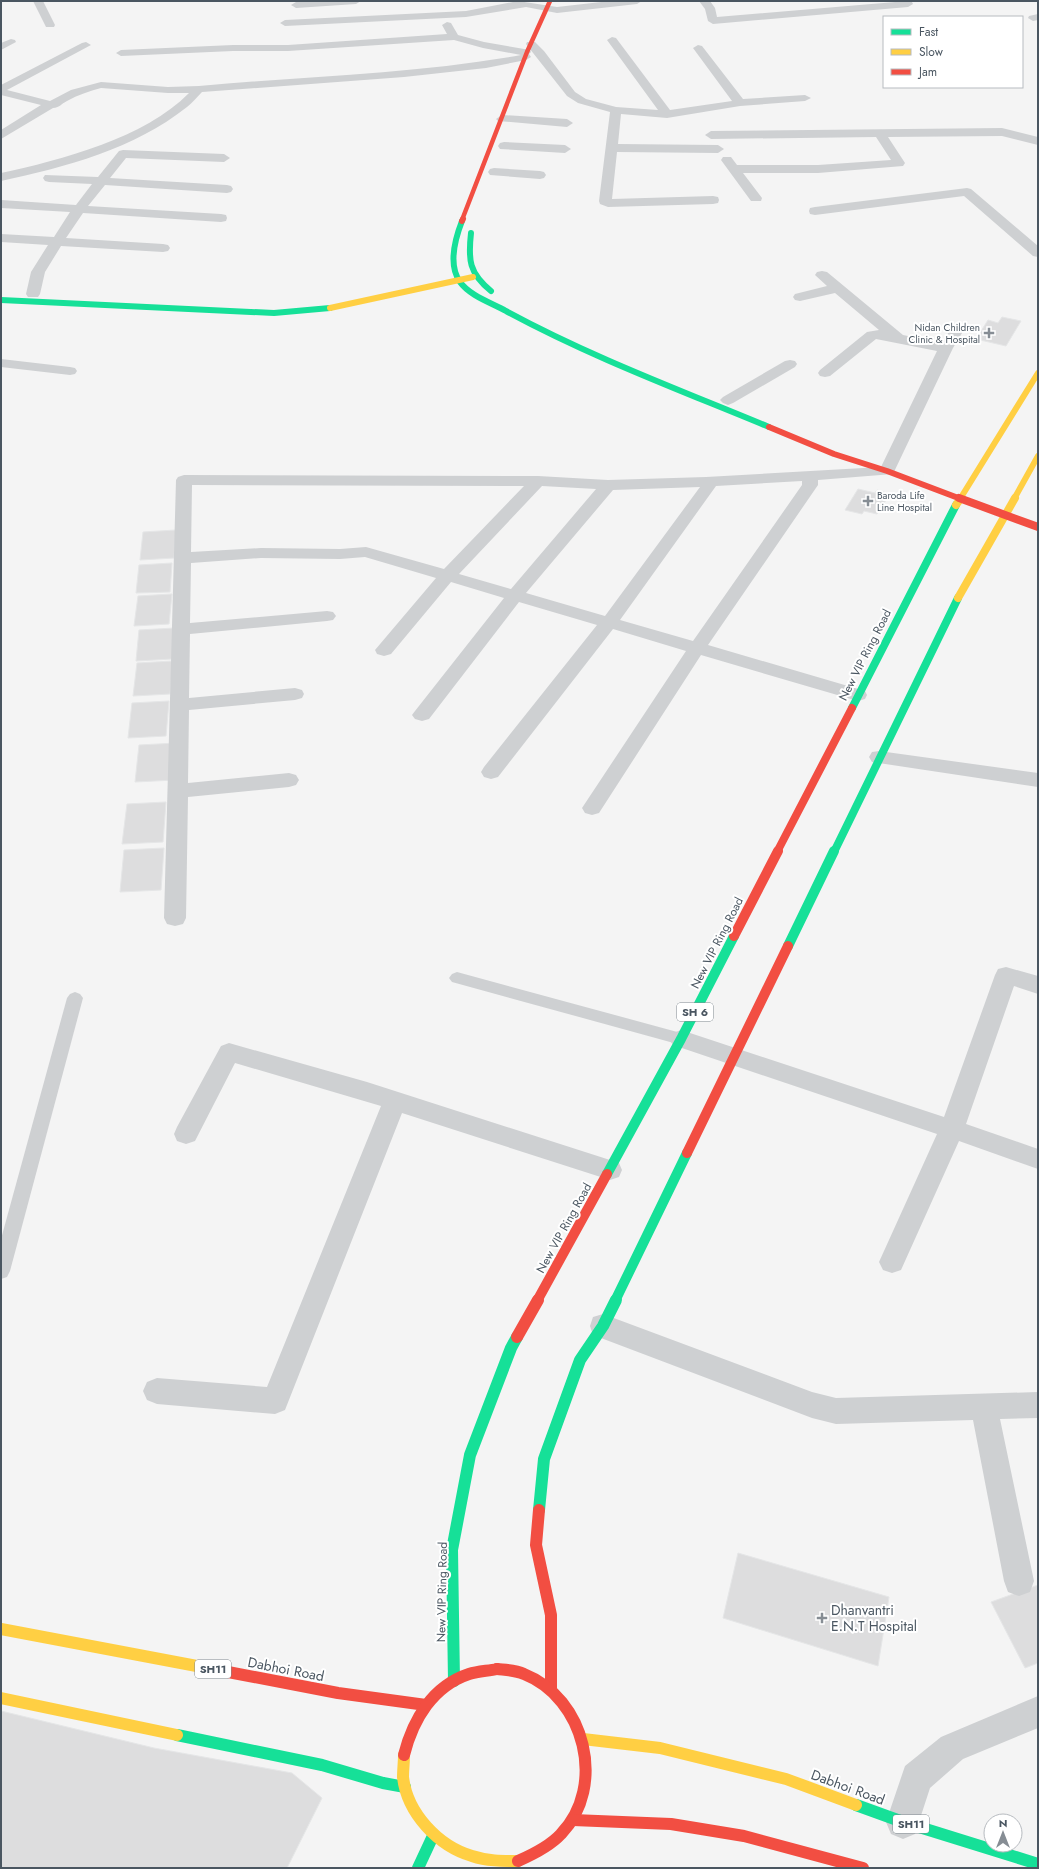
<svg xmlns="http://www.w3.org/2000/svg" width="1039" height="1869" viewBox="0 0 1039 1869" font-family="Jost,sans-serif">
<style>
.building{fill:#ddddde;stroke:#e5e6e7}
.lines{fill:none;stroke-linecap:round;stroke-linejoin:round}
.lane{fill:#ced0d2;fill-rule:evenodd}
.street{fill:#ced0d2;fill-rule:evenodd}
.fast-far3{stroke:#16e098;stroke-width:6}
.fast-far2{stroke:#16e098;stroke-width:8}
.fast-far1{stroke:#16e098;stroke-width:10}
.fast{stroke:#16e098;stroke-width:12}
.slow-far2{stroke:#ffcf43;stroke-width:6}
.slow-far1{stroke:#ffcf43;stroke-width:8}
.slow{stroke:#ffcf43;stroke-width:12}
.jam-far4{stroke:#f24e42;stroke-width:4.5}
.jam-far3{stroke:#f24e42;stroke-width:6}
.jam-far2{stroke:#f24e42;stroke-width:8}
.jam-far1{stroke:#f24e42;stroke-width:10}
.jam{stroke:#f24e42;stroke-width:12}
.poi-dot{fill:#868d94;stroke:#fff;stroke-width:1.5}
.labels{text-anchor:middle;stroke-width:4;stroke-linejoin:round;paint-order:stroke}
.far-poi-label{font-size:10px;fill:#4a5661;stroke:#fff;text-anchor:end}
.shield{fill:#fff;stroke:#808990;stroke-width:1}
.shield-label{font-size:11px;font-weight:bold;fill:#4a5661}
.street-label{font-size:12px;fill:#4a5661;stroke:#fff}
.near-poi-label{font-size:14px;fill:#4a5661;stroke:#fff;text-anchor:start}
.near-street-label{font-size:14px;fill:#4a5661;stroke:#fff}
</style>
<rect width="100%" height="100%" fill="#f4f4f4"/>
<!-- building -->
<g class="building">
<path d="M 1002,317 L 1021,321 L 1006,346 L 976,339 L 988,320 L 998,323 Z"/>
<path d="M 858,489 L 875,493 L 877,490 L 890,494 L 877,514 L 864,511 L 862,514 L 845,510 Z"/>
<path d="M 176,530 L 174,558 L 140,560 L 143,532 Z"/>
<path d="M 172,563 L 170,592 L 136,593 L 139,565 Z"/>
<path d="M 172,594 L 169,624 L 134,626 L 138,596 Z"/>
<path d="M 175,628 L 172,659 L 136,661 L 139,630 Z"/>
<path d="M 173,661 L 170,694 L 133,696 L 137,663 Z"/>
<path d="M 169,701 L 166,736 L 128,738 L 132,703 Z"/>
<path d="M 177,743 L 174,780 L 135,782 L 139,745 Z"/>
<path d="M 166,802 L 163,842 L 122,844 L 127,804 Z"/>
<path d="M 164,848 L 161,890 L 120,892 L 124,850 Z"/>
<path d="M 738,1553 L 889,1597 L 878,1666 L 723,1618 Z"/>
<path d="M 1038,1585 L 1038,1663 L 1025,1668 L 991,1602 Z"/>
<path d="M 1,1711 L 154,1748 L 292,1773 L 322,1798 L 287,1868 L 1,1868 Z"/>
</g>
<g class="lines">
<!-- lane -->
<g class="lane">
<path d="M 457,972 L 681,1033 L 687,1035 L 689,1039 L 687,1043 L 681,1045 L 452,982 L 449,978 L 452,974 Z"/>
<path d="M 75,992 L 80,994 L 83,998 L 10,1271 L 7,1277 L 1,1279 L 1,1239 L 67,998 L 70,994 Z"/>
</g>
<!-- street -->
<g class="street">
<path d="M 33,1 L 43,1 L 55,25 L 54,27 L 46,27 Z"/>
<path d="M 310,1 L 361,1 L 356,4 L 296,8 L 291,5 L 296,2 Z"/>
<path d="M 518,1 L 557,7 L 610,1 L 642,1 L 637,4 L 557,13 L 526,7 L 466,17 L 285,26 L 280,23 L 285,20 L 466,11 Z"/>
<path d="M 699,1 L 710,1 L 715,8 L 717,17 L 907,1 L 912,2 L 913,4 L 908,7 L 713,24 L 708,21 L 705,9 Z"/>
<path d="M 1038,14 L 1038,20 L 1033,21 L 1028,18 L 1029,16 Z"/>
<path d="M 447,22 L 451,23 L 458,35 L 484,42 L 530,50 L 531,52 L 529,54 L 531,57 L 526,60 L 486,68 L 404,77 L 202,92 C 197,97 192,103 187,107 C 134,149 66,167 1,181 L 1,173 C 61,160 145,138 189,93 L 168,93 L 101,88 C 89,91 78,95 67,101 C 61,104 59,108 53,108 L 1,139 L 1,130 L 41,105 L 1,95 L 1,85 L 82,43 L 86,42 L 91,45 L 7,90 L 50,101 L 71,90 L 101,82 L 168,87 L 199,86 C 307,76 415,74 521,55 L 483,48 L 454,40 L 288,51 L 233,51 L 121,56 L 116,53 L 121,50 L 233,45 L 288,45 L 447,34 L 442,25 Z"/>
<path d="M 612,37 L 616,38 L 670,110 L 732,101 L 693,48 L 698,45 L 702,46 L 743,99 L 805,95 L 811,98 L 805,101 L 740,106 L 667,118 L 621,114 L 618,144 L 718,145 L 724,149 L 718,153 L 617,152 L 612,199 L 713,196 L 718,197 L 719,200 L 718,203 L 713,204 L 608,207 L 600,204 L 599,201 L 610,112 L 578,103 L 567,96 L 526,44 L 527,42 L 535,42 L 544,51 L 575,92 L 586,99 L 616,107 L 658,110 L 607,40 Z"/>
<path d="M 11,39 L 15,40 L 16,42 L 1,50 L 1,43 Z"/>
<path d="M 502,115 L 567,119 L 573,123 L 567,127 L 498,121 L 496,119 Z"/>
<path d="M 1002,128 L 1038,137 L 1038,145 L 1002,136 L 888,137 L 905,163 L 903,166 L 818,173 L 743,173 L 762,198 L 761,201 L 751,201 L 721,160 L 723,157 L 731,157 L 737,165 L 818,165 L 891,160 L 876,137 L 711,139 L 705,135 L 711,131 Z"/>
<path d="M 504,142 L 565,145 L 571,149 L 565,153 L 500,149 L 498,146 L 500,143 Z"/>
<path d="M 123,150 L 224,154 L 230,158 L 224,162 L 126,158 L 110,178 L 227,185 L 231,186 L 233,189 L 231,192 L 227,193 L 105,185 L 88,206 L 221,214 L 226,215 L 227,218 L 226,221 L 221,222 L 83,213 L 66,238 L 163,244 L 168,245 L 170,248 L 168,251 L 163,252 L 61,246 L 45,272 L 40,294 L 38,297 L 28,297 L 26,294 L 31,272 L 48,245 L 1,242 L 1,234 L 54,237 L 70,212 L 1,208 L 1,200 L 76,205 L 92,184 L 49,182 L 45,181 L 43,178 L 45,175 L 98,177 L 119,151 Z"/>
<path d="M 494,168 L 540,171 L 544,172 L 546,175 L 544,178 L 540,179 L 490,175 L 488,172 L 490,169 Z"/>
<path d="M 967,188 L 971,189 L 1038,246 L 1038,257 L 1033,256 L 964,196 L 815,215 L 810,214 L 809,211 L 810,208 L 815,207 Z"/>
<path d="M 822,271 L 827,272 L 903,335 L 942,343 L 953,325 L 963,325 L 965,328 L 953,348 L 893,474 L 818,480 L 818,485 L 708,645 L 865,691 L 867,695 L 865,699 L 858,701 L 851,699 L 701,655 L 599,813 L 592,815 L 585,813 L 582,808 L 686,651 L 613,629 L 498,777 L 491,779 L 484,777 L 481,772 L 484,767 L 597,625 L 519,602 L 429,719 L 422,721 L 415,719 L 412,715 L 415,711 L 504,598 L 451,582 L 391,654 L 384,656 L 377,654 L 375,650 L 436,578 L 365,557 L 340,559 L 261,558 L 191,563 L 190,623 L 327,611 L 333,612 L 336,616 L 333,620 L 327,621 L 190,634 L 189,698 L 295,688 L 302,690 L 304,694 L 302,698 L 295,700 L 189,710 L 188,783 L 289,773 L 296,775 L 299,780 L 296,785 L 289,787 L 188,797 L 186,918 L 183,924 L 175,926 L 167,924 L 164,918 L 176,480 L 178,477 L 184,475 L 538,476 L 608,480 L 706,477 L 881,467 L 937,351 L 876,339 L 830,376 L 825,377 L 820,376 L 818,373 L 820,370 L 867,332 L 879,330 L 835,293 L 800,301 L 795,300 L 793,297 L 795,294 L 827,286 L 815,275 L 817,272 ZM 802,481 L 802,485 L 693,641 L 620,620 L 716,486 ZM 192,485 L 524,486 L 444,569 L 366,547 L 340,549 L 261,548 L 191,552 ZM 542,486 L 596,489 L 511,589 L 459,574 ZM 700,487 L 605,616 L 526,593 L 613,490 Z"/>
<path d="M 1,359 L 70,367 L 75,368 L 77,371 L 75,374 L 70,375 L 1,367 Z"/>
<path d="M 790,360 L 795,361 L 797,364 L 795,367 L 733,403 L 728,405 L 723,403 L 720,400 L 723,397 L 785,361 Z"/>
<path d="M 879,751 L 1038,773 L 1038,787 L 872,762 L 869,757 L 872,752 Z"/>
<path d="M 1006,967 L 1038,976 L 1038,994 L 1014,986 L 966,1124 L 1038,1149 L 1038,1169 L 959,1141 L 901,1270 L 892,1273 L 883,1270 L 879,1262 L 937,1134 L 673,1045 L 669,1039 L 673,1033 L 681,1030 L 944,1117 L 995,975 L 998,969 Z"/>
<path d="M 229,1043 L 367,1082 L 610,1160 L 619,1163 L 622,1170 L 619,1177 L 610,1180 L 402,1113 L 285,1410 L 275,1414 L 157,1404 L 147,1400 L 143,1391 L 147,1382 L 157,1378 L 267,1387 L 381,1106 L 235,1063 L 195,1141 L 186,1144 L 177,1141 L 174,1134 L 177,1127 L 221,1046 Z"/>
<path d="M 603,1314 L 812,1392 L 836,1398 L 1038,1392 L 1038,1418 L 1000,1419 L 1034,1581 L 1030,1592 L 1019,1596 L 1008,1592 L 1004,1581 L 973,1420 L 836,1424 L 812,1418 L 593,1335 L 590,1326 L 593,1317 Z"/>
<path d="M 1038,1696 L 1038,1728 L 963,1759 L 930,1788 L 915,1834 L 903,1839 L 891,1834 L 886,1822 L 905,1766 L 941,1737 Z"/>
</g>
<!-- fast-far3 -->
<g class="fast-far3">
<path d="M 462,221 C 455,239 448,265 460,282 C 470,296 492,303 506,311 C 591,357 680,390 769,427"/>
<path d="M 471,233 C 468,260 469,273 491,291"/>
<path d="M 1,300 L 274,313 L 330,308"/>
</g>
<!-- fast-far2 -->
<g class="fast-far2">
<path d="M 852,708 L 956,505"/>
<path d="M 834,852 L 958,598"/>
</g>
<!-- fast-far1 -->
<g class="fast-far1">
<path d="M 788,946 L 834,851"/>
<path d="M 607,1174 L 681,1039 L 734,936"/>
<path d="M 615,1301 L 687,1153"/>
</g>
<!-- fast -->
<g class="fast">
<path d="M 539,1510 L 544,1459 L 580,1360 L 603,1326 L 616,1300"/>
<path d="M 454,1681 L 452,1550 L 470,1455 L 511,1348 L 517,1337"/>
<path d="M 177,1735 L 322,1765 L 383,1783 L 405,1787"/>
<path d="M 856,1805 L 903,1822 L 1038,1864"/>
<path d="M 418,1868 L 432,1838"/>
</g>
<!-- slow-far2 -->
<g class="slow-far2">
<path d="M 330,308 L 473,277"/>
<path d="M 960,499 L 1038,373"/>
<path d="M 1014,499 L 1038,456"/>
</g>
<!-- slow-far1 -->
<g class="slow-far1">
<path d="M 956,505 L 961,498"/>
<path d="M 958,598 L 1015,498"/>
</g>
<!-- slow -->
<g class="slow">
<path d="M 1,1629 L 202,1667"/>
<path d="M 1,1698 L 177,1735"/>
<path d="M 583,1739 L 660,1748 L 786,1779 L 856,1805"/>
<path d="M 404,1755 C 404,1762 403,1770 403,1777 C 407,1813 438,1846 472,1856 C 487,1861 502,1861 518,1861"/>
</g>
<!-- jam-far4 -->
<path class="jam-far4" d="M 462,220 L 527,52 L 550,1"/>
<!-- jam-far3 -->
<g class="jam-far3">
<path d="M 462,221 L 463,219"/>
<path d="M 769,427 L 834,454 L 887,471 L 961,499"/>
</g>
<!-- jam-far2 -->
<g class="jam-far2">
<path d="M 959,498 L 1038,527"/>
<path d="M 777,852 L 852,708"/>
</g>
<!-- jam-far1 -->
<g class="jam-far1">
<path d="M 734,936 L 778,851"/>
<path d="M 687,1153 L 788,946"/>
<path d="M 537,1301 L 607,1174"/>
</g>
<!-- jam -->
<g class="jam">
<path d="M 517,1337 L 538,1300"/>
<path d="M 539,1510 L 536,1545 L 551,1615 L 551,1688"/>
<path d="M 202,1667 L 338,1693 L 426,1705"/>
<path d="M 497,1669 C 506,1670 515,1670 524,1674 C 585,1698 607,1786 561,1834 C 550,1846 534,1854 518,1861"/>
<path d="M 404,1755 C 413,1719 433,1686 469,1674 C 478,1671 488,1671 497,1669"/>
<path d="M 573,1820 L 671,1824 L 744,1836 L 863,1868"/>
</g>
</g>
<!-- markers -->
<g class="poi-dot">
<path d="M987 327h4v4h4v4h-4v4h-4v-4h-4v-4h4z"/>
<path d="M866 495h4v4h4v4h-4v4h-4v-4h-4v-4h4z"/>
<path d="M820 1612h4v4h4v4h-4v4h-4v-4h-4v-4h4z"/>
</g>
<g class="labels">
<!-- far-poi labels -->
<g class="far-poi-label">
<text x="980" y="331">Nidan Children<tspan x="980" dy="12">Clinic &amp; Hospital</tspan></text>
<text x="877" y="499" text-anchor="start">Baroda Life<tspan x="877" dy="12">Line Hospital</tspan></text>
</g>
<!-- shield labels -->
<g class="shield">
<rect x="677" y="1003" width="36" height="18" rx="3"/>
<rect x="195" y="1660" width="36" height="18" rx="3"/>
<rect x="893" y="1815" width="36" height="18" rx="3"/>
</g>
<g class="shield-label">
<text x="695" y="1016">SH 6</text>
<text x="213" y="1673">SH11</text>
<text x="911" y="1828">SH11</text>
</g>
<!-- street labels -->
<g class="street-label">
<text transform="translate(865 655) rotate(-63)" y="4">New VIP Ring Road</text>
<text transform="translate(717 943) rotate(-63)" y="4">New VIP Ring Road</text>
<text transform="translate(564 1228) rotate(-61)" y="4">New VIP Ring Road</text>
<text transform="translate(442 1592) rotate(-89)" y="4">New VIP Ring Road</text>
</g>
<!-- near-poi labels -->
<g class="near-poi-label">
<text x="831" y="1615">Dhanvantri<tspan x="831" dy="16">E.N.T Hospital</tspan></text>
</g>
<!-- near-street labels -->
<g class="near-street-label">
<text transform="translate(286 1669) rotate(11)" y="5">Dabhoi Road</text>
<text transform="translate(848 1787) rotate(20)" y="5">Dabhoi Road</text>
</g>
</g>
<!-- border -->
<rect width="1039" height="1869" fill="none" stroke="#4a5661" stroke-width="4"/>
<!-- legend -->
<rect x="883" y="16" width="140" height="72" fill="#ffffff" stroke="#b7bbc0"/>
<rect x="891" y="29" width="20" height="6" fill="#16e098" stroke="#b7bbc0"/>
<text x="919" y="36" font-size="12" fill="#4a5661">Fast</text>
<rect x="891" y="49" width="20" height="6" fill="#ffcf43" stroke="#b7bbc0"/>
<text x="919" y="56" font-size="12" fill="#4a5661">Slow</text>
<rect x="891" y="69" width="20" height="6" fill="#f24e42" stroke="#b7bbc0"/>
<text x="919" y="76" font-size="12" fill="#4a5661">Jam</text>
<!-- north arrow -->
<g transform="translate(1003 1833)"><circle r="19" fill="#ffffff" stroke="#b7bbc0"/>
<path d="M0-3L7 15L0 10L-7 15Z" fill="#868d94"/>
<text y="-6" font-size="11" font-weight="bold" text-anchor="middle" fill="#4a5661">N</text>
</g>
</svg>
